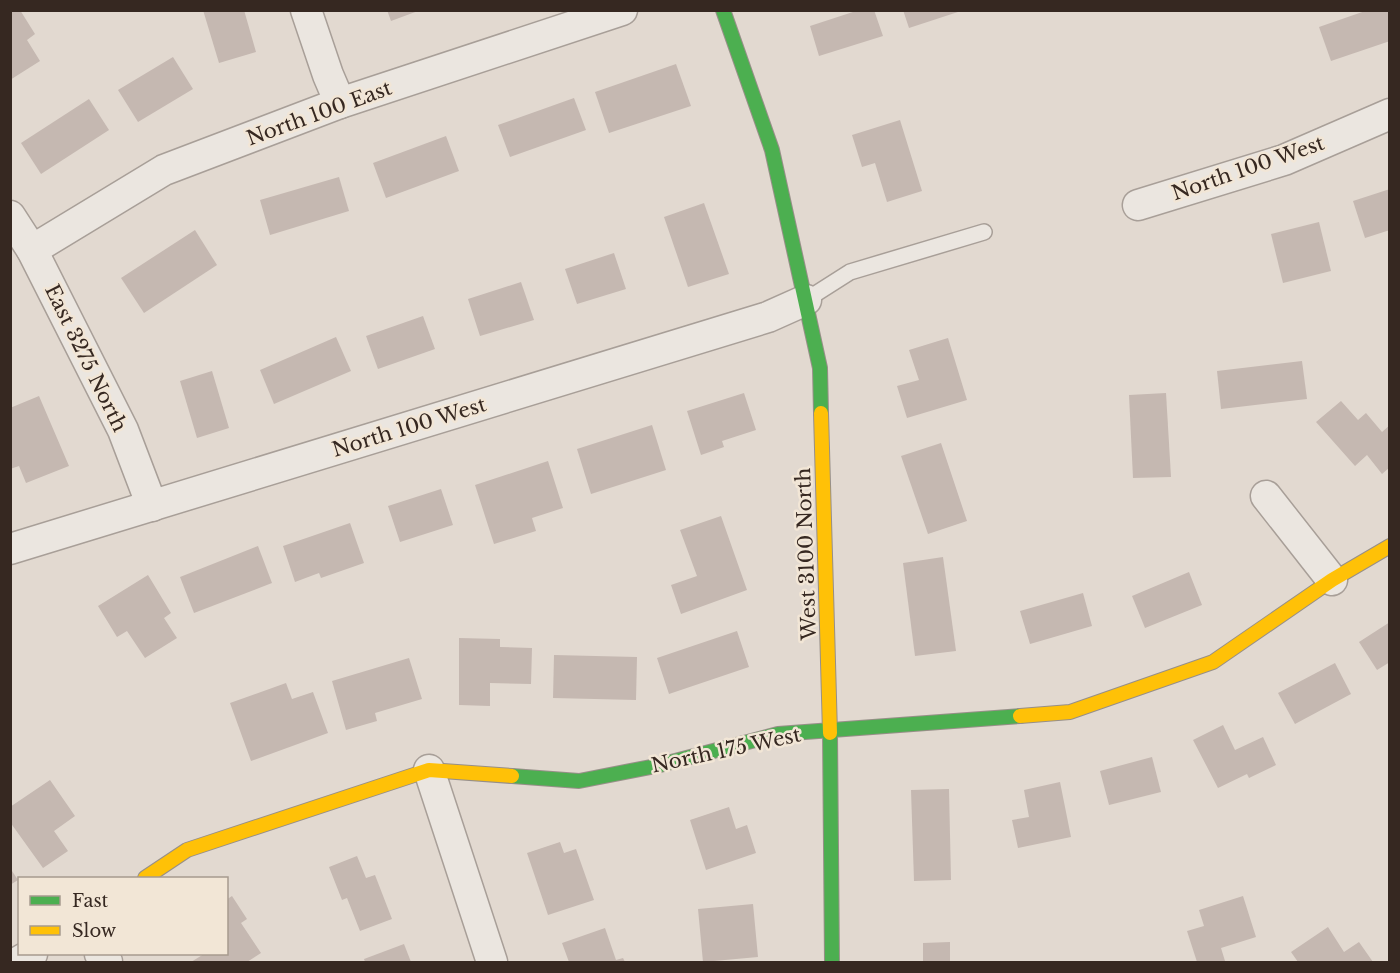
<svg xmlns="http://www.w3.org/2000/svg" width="1400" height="973" viewBox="0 0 1400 973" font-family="'Libre Baskerville',serif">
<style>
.building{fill:#c5b8b1}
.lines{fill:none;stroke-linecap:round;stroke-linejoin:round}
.lane-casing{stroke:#a89f98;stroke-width:18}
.street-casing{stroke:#a89f98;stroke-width:33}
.fast-casing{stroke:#978f88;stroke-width:16}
.slow-casing{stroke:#978f88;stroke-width:16}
.lane{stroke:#ebe6e0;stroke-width:15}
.street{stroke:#ebe6e0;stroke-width:30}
.fast{stroke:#4caf50;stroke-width:14}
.slow{stroke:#ffc107;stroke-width:14}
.labels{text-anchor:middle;stroke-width:5;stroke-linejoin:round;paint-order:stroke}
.street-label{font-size:20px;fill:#362821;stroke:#f2e6d6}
</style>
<rect width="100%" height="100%" fill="#e2d9d0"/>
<!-- building -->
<g class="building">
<path d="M 10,10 L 20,10 L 35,34 L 27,40 L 40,61 L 10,80 Z"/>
<path d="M 203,10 L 244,10 L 256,52 L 219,63 Z"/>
<path d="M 387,10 L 418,10 L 418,11 L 391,21 Z"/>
<path d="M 859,10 L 874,10 L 883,36 L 819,56 L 810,26 Z"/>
<path d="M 903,10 L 961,10 L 961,11 L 909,28 Z"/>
<path d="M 1368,10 L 1390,10 L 1390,41 L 1331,61 L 1319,27 Z"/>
<path d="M 173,57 L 193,89 L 138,122 L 118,90 Z"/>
<path d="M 676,64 L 691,106 L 609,133 L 595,92 Z"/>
<path d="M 574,98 L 586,130 L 510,157 L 498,125 Z"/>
<path d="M 89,99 L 109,130 L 41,174 L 21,143 Z"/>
<path d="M 900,120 L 922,191 L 887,202 L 875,163 L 862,167 L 852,135 Z"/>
<path d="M 446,136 L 459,171 L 386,198 L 373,163 Z"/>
<path d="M 339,177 L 349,211 L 270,235 L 260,200 Z"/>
<path d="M 1390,189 L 1390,230 L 1365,238 L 1353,201 Z"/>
<path d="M 704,203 L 729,274 L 688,287 L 664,217 Z"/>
<path d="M 1319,222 L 1331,271 L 1283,283 L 1271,234 Z"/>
<path d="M 195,230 L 217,265 L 144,313 L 121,278 Z"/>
<path d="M 614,253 L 626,289 L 577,304 L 565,269 Z"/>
<path d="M 521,282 L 534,320 L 480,336 L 468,299 Z"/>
<path d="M 423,316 L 435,349 L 378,369 L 366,336 Z"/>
<path d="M 336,337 L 351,371 L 274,404 L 260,370 Z"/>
<path d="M 948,338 L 967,400 L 907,418 L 897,386 L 919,380 L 909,350 Z"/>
<path d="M 1302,361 L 1307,399 L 1221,409 L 1217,371 Z"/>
<path d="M 212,371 L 229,428 L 197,438 L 180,381 Z"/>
<path d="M 744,393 L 756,430 L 722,441 L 724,447 L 701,455 L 687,411 Z"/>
<path d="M 1166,393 L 1171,477 L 1133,478 L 1129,395 Z"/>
<path d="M 39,396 L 69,466 L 26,483 L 19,466 L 10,469 L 10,408 Z"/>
<path d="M 1341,401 L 1358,420 L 1366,413 L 1382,432 L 1390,425 L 1390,467 L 1382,474 L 1367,455 L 1355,466 L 1316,422 Z"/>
<path d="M 652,425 L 666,470 L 591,494 L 577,449 Z"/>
<path d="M 941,443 L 967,521 L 928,534 L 901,456 Z"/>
<path d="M 548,461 L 563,508 L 532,518 L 536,531 L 494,544 L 475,485 Z"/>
<path d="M 441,489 L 453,525 L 400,542 L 388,506 Z"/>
<path d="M 721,516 L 747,590 L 681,614 L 671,585 L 697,576 L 680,530 Z"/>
<path d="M 350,523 L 364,563 L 321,578 L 319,573 L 295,582 L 283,546 Z"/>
<path d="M 258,546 L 272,583 L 194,613 L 180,577 Z"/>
<path d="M 943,557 L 956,651 L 915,656 L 903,563 Z"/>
<path d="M 1189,572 L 1202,605 L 1145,628 L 1132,596 Z"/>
<path d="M 148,575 L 171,613 L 164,618 L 177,638 L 145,658 L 127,631 L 117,637 L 98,606 Z"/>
<path d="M 1083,593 L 1092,626 L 1030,644 L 1020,611 Z"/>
<path d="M 1390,622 L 1390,662 L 1377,670 L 1359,642 Z"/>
<path d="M 737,631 L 749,667 L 669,694 L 657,658 Z"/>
<path d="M 459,638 L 500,639 L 500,647 L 532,648 L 531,684 L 490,683 L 490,706 L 459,705 Z"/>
<path d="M 554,655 L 637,657 L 636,700 L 553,698 Z"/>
<path d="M 409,658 L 422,699 L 375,713 L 377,721 L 346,730 L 332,681 Z"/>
<path d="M 1335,663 L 1351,694 L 1295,724 L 1278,693 Z"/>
<path d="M 286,683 L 292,699 L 313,692 L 328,733 L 251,761 L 230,703 Z"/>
<path d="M 1223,725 L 1235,750 L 1263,737 L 1276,765 L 1249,778 L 1247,774 L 1218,788 L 1193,740 Z"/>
<path d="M 1152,757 L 1161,792 L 1109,805 L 1100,771 Z"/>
<path d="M 50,780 L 75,816 L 54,831 L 68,851 L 43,868 L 10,822 L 10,807 Z"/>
<path d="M 1060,782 L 1071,837 L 1018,848 L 1012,820 L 1029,817 L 1024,790 Z"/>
<path d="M 949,789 L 951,880 L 914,881 L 911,790 Z"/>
<path d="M 729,807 L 736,829 L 747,825 L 756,853 L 706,870 L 690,820 Z"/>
<path d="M 560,842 L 564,853 L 576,849 L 594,900 L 548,915 L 527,853 Z"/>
<path d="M 357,856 L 366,878 L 375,875 L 392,919 L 360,931 L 347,898 L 342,900 L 329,867 Z"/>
<path d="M 10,868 L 18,880 L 10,885 Z"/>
<path d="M 232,896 L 247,919 L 241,923 L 261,953 L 247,962 L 191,962 L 204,954 L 226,954 L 226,900 Z"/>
<path d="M 1243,896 L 1256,937 L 1221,948 L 1225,961 L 1197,962 L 1187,931 L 1204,926 L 1199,910 Z"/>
<path d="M 753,904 L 758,957 L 703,962 L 698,909 Z"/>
<path d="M 1328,927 L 1344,952 L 1359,942 L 1373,962 L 1298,962 L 1291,952 Z"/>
<path d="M 605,928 L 616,960 L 623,958 L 625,962 L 569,962 L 562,943 Z"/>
<path d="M 950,942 L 950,962 L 923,962 L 923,943 Z"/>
<path d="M 404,944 L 411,962 L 365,962 L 364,959 Z"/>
</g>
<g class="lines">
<!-- lane casing -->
<g class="lane-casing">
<path id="lane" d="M 806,300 L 850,272 L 984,232"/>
</g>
<!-- street casing -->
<g class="street-casing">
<g id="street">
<path d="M 306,10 L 328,75 L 340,103"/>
<path d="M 1138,205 L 1284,160 L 1390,114"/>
<path d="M 10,216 L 32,250 L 123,430 L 152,506"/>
<path d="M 32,250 L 164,170 L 340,103 L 622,10"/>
<path d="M 1266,496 L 1332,580"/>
<path d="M 10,549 L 768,317 L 806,300"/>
<path d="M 429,770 L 492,962"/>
<path d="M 100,954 L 107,962"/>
<path d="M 18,962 L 32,954"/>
</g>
</g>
<!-- fast casing -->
<g class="fast-casing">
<g id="fast">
<path d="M 723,10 L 772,150 L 820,368 L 821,413"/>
<path d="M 830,733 L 832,962"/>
<path d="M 512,776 L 579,781 L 656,766 L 778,734 L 1020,716"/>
</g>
</g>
<!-- slow casing -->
<g class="slow-casing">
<g id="slow">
<path d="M 821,413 L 830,733"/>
<path d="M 1020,716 L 1070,712 L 1213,662 L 1332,580 L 1390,546"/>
<path d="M 145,878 L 187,850 L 429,770 L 512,776"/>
</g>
</g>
<!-- lane -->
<use href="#lane" class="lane"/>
<!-- street -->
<use href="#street" class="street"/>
<!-- fast -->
<use href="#fast" class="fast"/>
<!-- slow -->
<use href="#slow" class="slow"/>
</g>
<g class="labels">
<!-- street labels -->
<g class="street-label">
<text transform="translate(319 113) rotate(-20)" y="7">North 100 East</text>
<text transform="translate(1248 168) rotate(-19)" y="7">North 100 West</text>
<text transform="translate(86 358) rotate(64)" y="7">East 3275 North</text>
<text transform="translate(409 427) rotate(-17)" y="7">North 100 West</text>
<text transform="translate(806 554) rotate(-92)" y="7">West 3100 North</text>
<text transform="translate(726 750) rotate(-12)" y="7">North 175 West</text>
</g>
</g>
<!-- border -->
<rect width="1400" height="973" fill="none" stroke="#362821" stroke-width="24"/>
<!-- legend -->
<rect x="18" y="877" width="210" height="78" fill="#f2e6d6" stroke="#a79a8e" stroke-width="1.5"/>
<rect x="30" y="896" width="30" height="9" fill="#4caf50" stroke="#a79a8e" stroke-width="1.5"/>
<text x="72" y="907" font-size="18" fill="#362821">Fast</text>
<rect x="30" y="926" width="30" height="9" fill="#ffc107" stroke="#a79a8e" stroke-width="1.5"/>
<text x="72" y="937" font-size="18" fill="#362821">Slow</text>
</svg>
